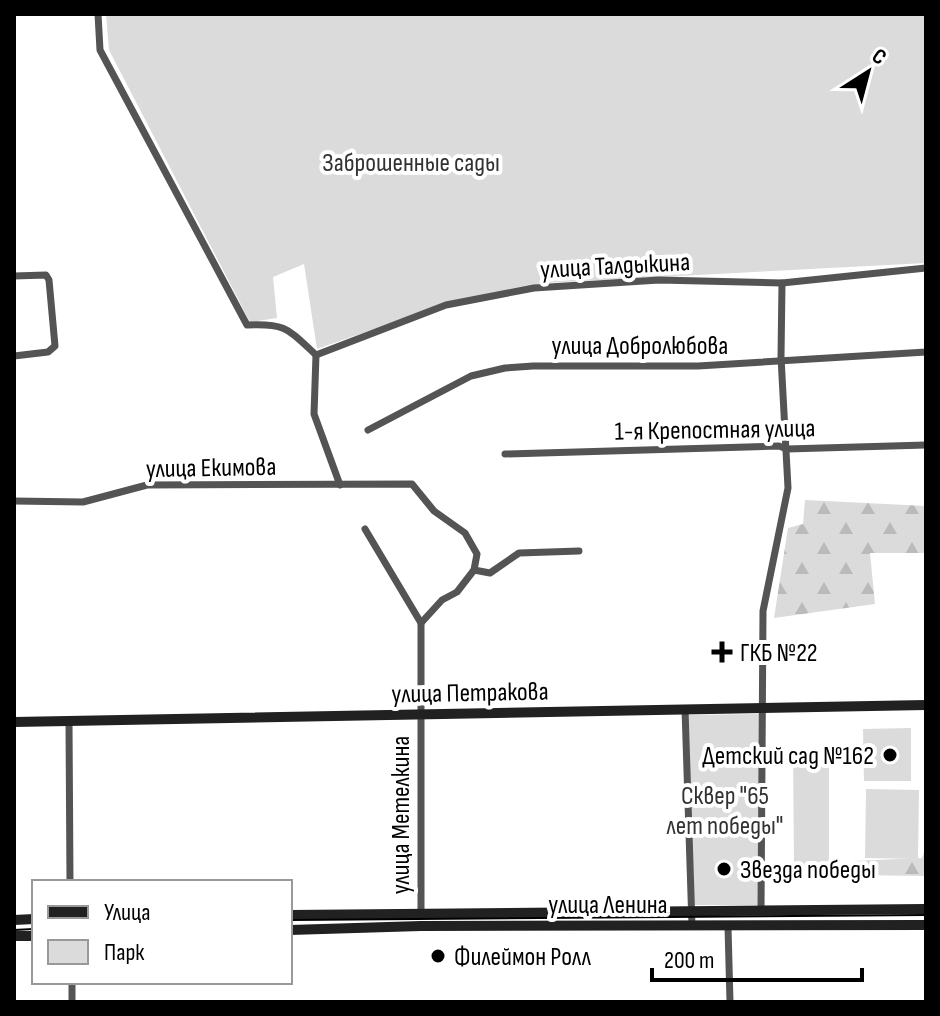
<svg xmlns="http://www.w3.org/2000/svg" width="940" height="1016" viewBox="0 0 940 1016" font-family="'Sofia Sans Condensed',sans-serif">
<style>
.forest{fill:url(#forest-firs)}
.green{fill:#dbdbdb}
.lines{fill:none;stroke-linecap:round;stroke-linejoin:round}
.street{stroke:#545454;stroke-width:7}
.secondary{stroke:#212121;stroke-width:10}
.tram{stroke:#000;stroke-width:2}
.poi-dot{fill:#000;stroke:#fff;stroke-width:3}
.labels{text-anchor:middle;stroke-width:8;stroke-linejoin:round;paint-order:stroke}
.park-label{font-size:26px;fill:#323232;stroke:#fff}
.street-label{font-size:26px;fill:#000;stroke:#fff}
.poi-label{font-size:26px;fill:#000;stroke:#fff;text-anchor:start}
</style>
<defs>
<pattern id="forest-firs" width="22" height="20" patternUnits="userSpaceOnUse" patternTransform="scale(2)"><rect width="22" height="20" fill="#dbdbdb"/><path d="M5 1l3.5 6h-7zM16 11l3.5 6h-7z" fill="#bababa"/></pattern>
</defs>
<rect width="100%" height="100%" fill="#fff"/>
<!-- forest -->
<g class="forest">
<path d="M 805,500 L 926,506 L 926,553 L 870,553 L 875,604 L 774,618 L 788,528 L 803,524 Z"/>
<path d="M 926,847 L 926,876 L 853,875 L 853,861 L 922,858 Z"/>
</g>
<!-- green -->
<g class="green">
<path d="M 106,14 L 926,14 L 926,263 L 545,283 L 434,308 L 317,349 L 304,264 L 273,277 L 277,318 L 250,322 L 109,50 Z"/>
<path d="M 760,714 L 759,905 L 691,905 L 687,715 Z"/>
<path d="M 911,728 L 911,781 L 864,781 L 863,729 Z"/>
<path d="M 793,749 L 829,749 L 829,867 L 794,867 Z"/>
<path d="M 866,789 L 919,790 L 918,859 L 865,858 Z"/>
</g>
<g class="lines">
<!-- street -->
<g class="street">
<path d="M 98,14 L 100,50 L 247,325 C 286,323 288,329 316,355"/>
<path d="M 14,276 L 46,275 L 49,280 L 55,346 L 48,352 L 14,356"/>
<path d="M 316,355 L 446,305 L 534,288 L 659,280 L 782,283 L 926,268"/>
<path d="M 316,355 L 314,414 L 340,485"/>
<path d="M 368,430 L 471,376 L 505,368 L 533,366 L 698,366 L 926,352"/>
<path d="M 505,454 L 779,446 L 787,449 L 926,445"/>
<path d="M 14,501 L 83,502 L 147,485 L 412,484 L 434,511 L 465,533 L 477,554 L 474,570 L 457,592 L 442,600 L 421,623 L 421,914"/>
<path d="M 365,529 L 421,623"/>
<path d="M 474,570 L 490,573 L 519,553 L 579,551"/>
<path d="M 685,709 L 692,926"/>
<path d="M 69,722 L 70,882"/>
<path d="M 761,911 L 763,611 L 788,488 L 781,357 L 782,283"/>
<path d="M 728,927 L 730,1002"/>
<path d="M 72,982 L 72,1002"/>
</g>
<!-- secondary -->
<g class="secondary">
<path d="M 14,722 L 926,705"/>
<path d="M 290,915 L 926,909"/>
<path d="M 14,920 L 34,919"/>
<path d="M 290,930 L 421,926 L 926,925"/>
<path d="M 14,936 L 34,936"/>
</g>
<!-- tram -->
<g class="tram">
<path d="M 290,920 L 926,915"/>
<path d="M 14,930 L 34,929"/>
</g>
</g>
<!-- markers -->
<g class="poi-dot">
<path d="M718 640h8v8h8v8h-8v8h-8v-8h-8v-8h8z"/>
<circle cx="890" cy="755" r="8"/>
<circle cx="724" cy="869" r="8"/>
<circle cx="438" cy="956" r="8"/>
</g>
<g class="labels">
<!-- park labels -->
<g class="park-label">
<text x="411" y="171">Заброшенные сады</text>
<text x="725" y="804">Сквер "65<tspan x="725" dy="30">лет победы"</tspan></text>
</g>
<!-- street labels -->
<g class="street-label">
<text transform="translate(615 265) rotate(-3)" y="9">улица Талдыкина</text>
<text x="640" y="354">улица Добролюбова</text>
<text transform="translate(715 429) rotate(-1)" y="9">1-я Крепостная улица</text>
<text transform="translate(211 467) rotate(-1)" y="9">улица Екимова</text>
<text transform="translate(470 692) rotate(-1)" y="9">улица Петракова</text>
<text transform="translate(400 815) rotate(-90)" y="9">улица Метелкина</text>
<text x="608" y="913">улица Ленина</text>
</g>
<!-- poi labels -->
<g class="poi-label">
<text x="740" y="661">ГКБ №22</text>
<text x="874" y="764" text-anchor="end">Детский сад №162</text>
<text x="740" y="878">Звезда победы</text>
<text x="454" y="965">Филеймон Ролл</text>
</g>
</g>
<!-- border -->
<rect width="940" height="1016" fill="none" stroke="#000000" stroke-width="32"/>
<!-- legend -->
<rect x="32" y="880" width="260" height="104" fill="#ffffff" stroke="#999999" stroke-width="2"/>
<rect x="48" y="906" width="40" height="12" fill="#212121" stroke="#999999" stroke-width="2"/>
<text x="104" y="920" font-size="24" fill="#000000">Улица</text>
<rect x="48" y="940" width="40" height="24" fill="#dbdbdb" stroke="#999999" stroke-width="2"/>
<text x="104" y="960" font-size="24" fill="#000000">Парк</text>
<!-- north arrow -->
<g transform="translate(868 72) rotate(36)" stroke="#ffffff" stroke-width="6" paint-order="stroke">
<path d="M0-6L14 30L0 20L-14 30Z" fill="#000000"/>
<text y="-12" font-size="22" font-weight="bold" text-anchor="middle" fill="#000000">С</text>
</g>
<!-- scale -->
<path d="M652 968v12h210v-12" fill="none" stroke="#000000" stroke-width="4"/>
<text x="664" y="968" font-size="24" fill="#000000" stroke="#ffffff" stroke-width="6" paint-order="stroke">200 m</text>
</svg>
